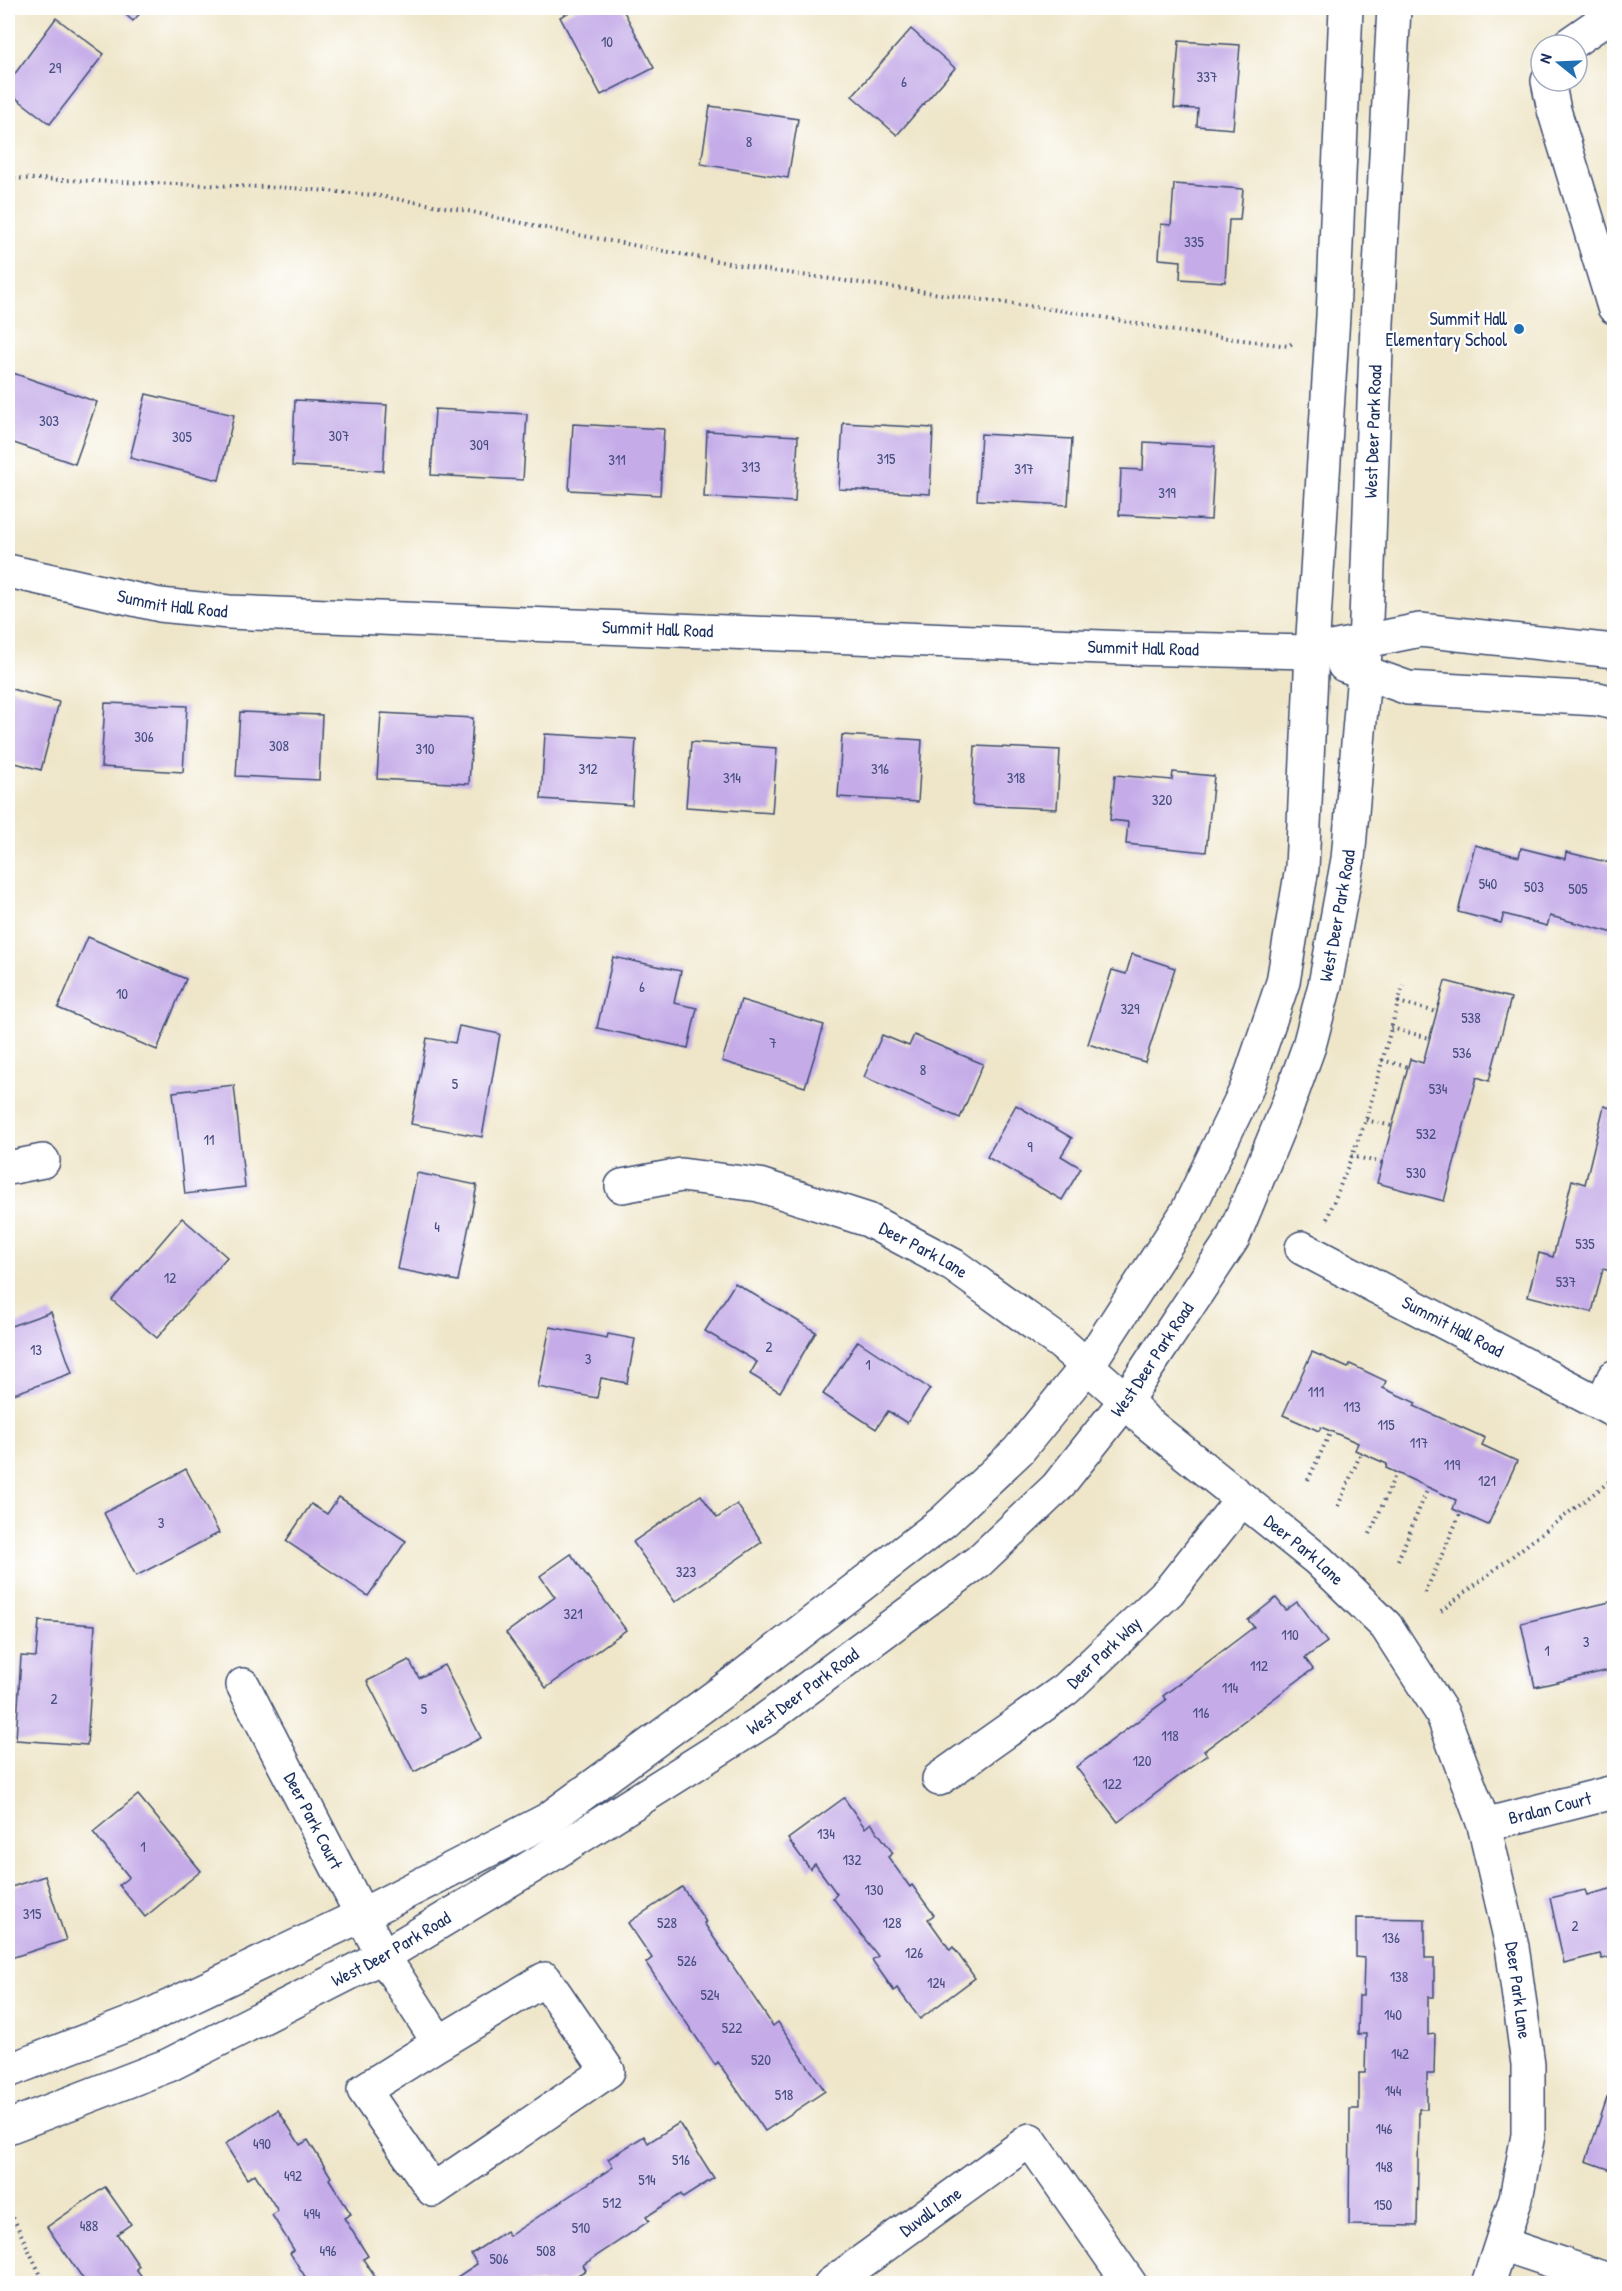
<svg xmlns="http://www.w3.org/2000/svg" width="1622" height="2291" viewBox="0 0 1622 2291" font-family="'Patrick Hand',sans-serif">
<style>
.building{fill:#c5ace8}
.lines{fill:none;stroke-linecap:round;stroke-linejoin:round}
.minor-casing{stroke:#3b4a6e;stroke-width:36}
.path{stroke:#3b4a6e;stroke-width:4;stroke-dasharray:1.5 4.5;stroke-linecap:butt}
.minor{stroke:#fff;stroke-width:33}
.poi-dot{fill:#1f6fb2;stroke:#fff;stroke-width:2}
.labels{text-anchor:middle;stroke-width:4.5;stroke-linejoin:round;paint-order:stroke}
.number-label{font-size:15px;fill:#464e80}
.poi-label{font-size:18px;fill:#1b2f5e;stroke:#fff;text-anchor:end}
.street-label{font-size:18px;fill:#1b2f5e;stroke:#fff}
</style>
<rect width="100%" height="100%" fill="#fff"/>
<filter id="ink" filterUnits="userSpaceOnUse"><feTurbulence type="fractalNoise" baseFrequency=".0167" numOctaves="2"/><feDisplacementMap in="SourceGraphic" scale="12" xChannelSelector="R" yChannelSelector="G"/><feConvolveMatrix kernelMatrix="1 2 1 2 8 2 1 2 1" color-interpolation-filters="sRGB"/></filter>
<filter id="wash" filterUnits="userSpaceOnUse"><feTurbulence type="fractalNoise" baseFrequency=".008" numOctaves="4" result="noise"/><feDisplacementMap in="SourceGraphic" scale="24" xChannelSelector="R" yChannelSelector="G"/><feGaussianBlur stdDeviation="1.35" result="paint"/><feColorMatrix in="noise" values="0 0 0 0 0 0 0 0 0 0 0 0 0 0 0 0 0 1.4 0 .05"/><feComposite in="paint" operator="in"/></filter>
<g filter="url(#wash)">
<rect width="100%" height="100%" fill="#efe6c9"/>
<g id="blocks">
<!-- building -->
<g class="building">
<path d="M 118,8 L 145,8 L 133,21 Z"/>
<path d="M 578,8 L 622,8 L 654,68 L 601,95 L 560,17 Z"/>
<path d="M 56,18 L 104,54 L 50,124 L 8,92 L 8,83 Z"/>
<path d="M 911,29 L 955,68 L 897,135 L 852,96 Z"/>
<path d="M 1179,41 L 1240,45 L 1233,129 L 1197,126 L 1198,109 L 1174,108 Z"/>
<path d="M 710,106 L 798,119 L 788,178 L 701,164 Z"/>
<path d="M 1174,184 L 1243,189 L 1240,220 L 1229,220 L 1225,282 L 1180,279 L 1181,261 L 1159,259 L 1161,224 L 1171,225 Z"/>
<path d="M 10,372 L 97,402 L 75,464 L 8,441 L 8,380 Z"/>
<path d="M 146,394 L 234,415 L 219,480 L 130,458 Z"/>
<path d="M 295,400 L 387,405 L 383,471 L 292,466 Z"/>
<path d="M 435,409 L 527,414 L 523,480 L 431,475 Z"/>
<path d="M 843,423 L 933,428 L 930,494 L 839,489 Z"/>
<path d="M 573,424 L 664,429 L 660,495 L 569,490 Z"/>
<path d="M 707,431 L 798,436 L 795,502 L 704,497 Z"/>
<path d="M 981,434 L 1072,439 L 1068,505 L 977,500 Z"/>
<path d="M 1144,442 L 1215,446 L 1211,520 L 1119,515 L 1121,469 L 1143,470 Z"/>
<path d="M 8,688 L 59,702 L 41,770 L 8,761 Z"/>
<path d="M 105,703 L 187,706 L 183,772 L 101,767 Z"/>
<path d="M 240,712 L 322,715 L 319,780 L 236,776 Z"/>
<path d="M 381,713 L 473,718 L 469,784 L 377,779 Z"/>
<path d="M 545,734 L 636,739 L 632,805 L 541,799 Z"/>
<path d="M 842,735 L 922,740 L 918,802 L 838,797 Z"/>
<path d="M 691,742 L 777,748 L 772,813 L 686,807 Z"/>
<path d="M 975,746 L 1060,750 L 1057,809 L 972,805 Z"/>
<path d="M 1173,772 L 1214,776 L 1206,852 L 1126,844 L 1128,822 L 1110,820 L 1115,775 L 1172,780 Z"/>
<path d="M 1475,845 L 1519,857 L 1521,848 L 1565,859 L 1566,852 L 1614,864 L 1614,933 L 1550,916 L 1547,926 L 1504,914 L 1501,923 L 1458,912 Z"/>
<path d="M 88,937 L 186,979 L 157,1050 L 58,1008 Z"/>
<path d="M 1132,954 L 1175,968 L 1145,1062 L 1088,1044 L 1112,970 L 1126,974 Z"/>
<path d="M 613,957 L 681,971 L 674,1003 L 697,1008 L 688,1048 L 597,1028 Z"/>
<path d="M 1445,981 L 1511,998 L 1489,1081 L 1477,1077 L 1444,1201 L 1377,1183 L 1410,1059 L 1423,1063 Z"/>
<path d="M 741,1000 L 824,1025 L 805,1087 L 722,1061 Z"/>
<path d="M 459,1026 L 500,1034 L 482,1137 L 411,1124 L 427,1038 L 455,1043 Z"/>
<path d="M 882,1035 L 909,1046 L 914,1035 L 983,1064 L 960,1118 L 864,1077 Z"/>
<path d="M 234,1085 L 245,1187 L 185,1194 L 173,1092 Z"/>
<path d="M 1016,1105 L 1072,1138 L 1061,1156 L 1081,1168 L 1062,1200 L 987,1157 Z"/>
<path d="M 1604,1106 L 1614,1109 L 1614,1272 L 1603,1269 L 1592,1312 L 1528,1296 L 1539,1253 L 1553,1257 L 1572,1180 L 1585,1184 Z"/>
<path d="M 417,1173 L 477,1185 L 458,1281 L 397,1269 Z"/>
<path d="M 182,1218 L 227,1257 L 157,1338 L 112,1300 Z"/>
<path d="M 735,1283 L 816,1332 L 780,1392 L 750,1374 L 757,1362 L 705,1331 Z"/>
<path d="M 51,1312 L 72,1373 L 8,1396 L 8,1327 Z"/>
<path d="M 550,1327 L 607,1338 L 608,1334 L 635,1339 L 627,1383 L 601,1378 L 597,1398 L 538,1387 Z"/>
<path d="M 858,1341 L 930,1389 L 907,1423 L 888,1411 L 876,1429 L 823,1394 Z"/>
<path d="M 1312,1352 L 1348,1368 L 1350,1364 L 1386,1381 L 1383,1388 L 1416,1403 L 1414,1406 L 1485,1438 L 1482,1445 L 1517,1461 L 1488,1525 L 1453,1509 L 1456,1500 L 1386,1468 L 1387,1464 L 1355,1450 L 1358,1443 L 1321,1427 L 1319,1431 L 1283,1415 Z"/>
<path d="M 186,1469 L 219,1533 L 136,1576 L 104,1513 Z"/>
<path d="M 701,1495 L 717,1518 L 737,1504 L 762,1542 L 675,1602 L 633,1542 Z"/>
<path d="M 339,1497 L 406,1541 L 368,1596 L 286,1541 L 311,1504 L 327,1514 Z"/>
<path d="M 571,1554 L 626,1630 L 546,1688 L 506,1633 L 555,1597 L 540,1576 Z"/>
<path d="M 1276,1598 L 1286,1610 L 1297,1602 L 1327,1642 L 1305,1658 L 1313,1669 L 1204,1751 L 1207,1755 L 1118,1822 L 1076,1767 L 1166,1700 L 1163,1696 L 1254,1627 L 1248,1620 Z"/>
<path d="M 1614,1601 L 1614,1669 L 1535,1687 L 1521,1623 Z"/>
<path d="M 39,1621 L 95,1625 L 87,1745 L 16,1740 L 21,1656 L 36,1657 Z"/>
<path d="M 409,1660 L 419,1678 L 444,1665 L 481,1738 L 414,1772 L 367,1681 Z"/>
<path d="M 138,1795 L 201,1871 L 145,1917 L 119,1885 L 129,1877 L 93,1832 Z"/>
<path d="M 844,1798 L 865,1828 L 871,1823 L 893,1853 L 888,1857 L 910,1887 L 912,1885 L 934,1915 L 928,1919 L 950,1950 L 953,1947 L 975,1978 L 920,2019 L 897,1988 L 894,1991 L 872,1960 L 878,1956 L 833,1898 L 837,1894 L 815,1864 L 810,1869 L 788,1839 Z"/>
<path d="M 45,1876 L 66,1940 L 8,1959 L 8,1888 Z"/>
<path d="M 682,1887 L 706,1922 L 704,1923 L 773,2026 L 778,2022 L 825,2091 L 765,2131 L 718,2062 L 715,2065 L 646,1963 L 652,1958 L 628,1923 Z"/>
<path d="M 1614,1888 L 1614,1956 L 1602,1959 L 1600,1954 L 1564,1963 L 1550,1898 L 1585,1890 L 1587,1895 Z"/>
<path d="M 1356,1918 L 1425,1919 L 1425,1958 L 1434,1958 L 1434,1997 L 1428,1997 L 1428,2035 L 1435,2034 L 1434,2074 L 1427,2074 L 1427,2109 L 1419,2109 L 1417,2226 L 1349,2225 L 1350,2109 L 1359,2109 L 1359,2073 L 1365,2073 L 1366,2034 L 1358,2034 L 1359,1996 L 1363,1996 L 1364,1958 L 1356,1957 Z"/>
<path d="M 1607,2098 L 1614,2101 L 1614,2171 L 1586,2161 Z"/>
<path d="M 278,2110 L 300,2145 L 308,2140 L 331,2177 L 329,2179 L 351,2214 L 344,2218 L 368,2256 L 363,2259 L 379,2283 L 309,2283 L 290,2253 L 294,2250 L 272,2215 L 278,2211 L 255,2174 L 247,2179 L 225,2144 Z"/>
<path d="M 679,2123 L 714,2178 L 683,2198 L 681,2194 L 646,2217 L 649,2221 L 583,2265 L 586,2270 L 565,2283 L 448,2283 L 477,2264 L 471,2254 L 506,2231 L 509,2236 L 613,2167 L 608,2159 L 644,2136 L 648,2143 Z"/>
<path d="M 105,2187 L 131,2224 L 117,2234 L 139,2266 L 136,2269 L 147,2283 L 86,2283 L 47,2227 Z"/>
</g>
</g>
</g>
<g filter="url(#ink)">
<use href="#blocks" fill-opacity="0" stroke="#3b4a6e" stroke-width="1.5"/>
<g class="lines">
<!-- minor casing -->
<g class="minor-casing">
<g id="minor">
<path d="M 1568,45 L 1614,13"/>
<path d="M 1548,81 L 1554,110 L 1614,307"/>
<path id="s1" d="M 8,571 L 160,605 L 229,612 L 1127,648 L 1312,652 L 1420,630 L 1614,651"/>
<path d="M 1344,665 L 1408,688 L 1598,699 L 1614,703"/>
<path d="M 8,1168 L 43,1161"/>
<path id="s2" d="M 622,1186 L 681,1175 L 759,1185 L 868,1220 L 953,1265 L 1061,1343 L 1126,1400 L 1146,1422 L 1318,1560 L 1386,1626 L 1442,1713 L 1484,1825 L 1512,1946 L 1528,2064 L 1528,2135 L 1516,2198 L 1488,2284"/>
<path id="s3" d="M 1302,1248 L 1614,1411"/>
<path d="M 1602,1404 L 1614,1377"/>
<path id="s4" d="M 243,1685 L 383,1956 L 439,2043 L 364,2090 L 433,2190 L 608,2071 L 545,1979 L 439,2043"/>
<path id="s5" d="M 939,1779 L 1066,1689 L 1169,1591 L 1242,1499"/>
<path id="s6" d="M 1484,1825 L 1614,1792"/>
<path d="M 8,2071 L 147,2017 L 362,1915 L 547,1820 L 738,1680 L 944,1521 L 1018,1451 L 1088,1365 L 1187,1212 L 1246,1090 L 1283,982 L 1302,868 L 1312,652 L 1333,316 L 1346,8"/>
<path id="s7" d="M 8,2127 L 169,2065 L 383,1956 L 551,1855 L 765,1720 L 979,1561 L 1057,1487 L 1126,1400 L 1233,1238 L 1287,1107 L 1309,1046 L 1325,985 L 1348,859 L 1364,674 L 1377,323 L 1394,8"/>
<path d="M 1502,2244 L 1614,2282"/>
<path id="s8" d="M 831,2284 L 1030,2140 L 1130,2284"/>
</g>
</g>
<!-- path -->
<g class="path">
<path d="M 8,178 L 292,188 L 373,195 L 468,211 L 568,233 L 766,270 L 1086,314 L 1175,331 L 1288,346 L 1294,342"/>
<path d="M 1398,1002 L 1437,1012"/>
<path d="M 1391,1028 L 1430,1038"/>
<path d="M 1382,1060 L 1408,1067"/>
<path d="M 1366,1120 L 1392,1126"/>
<path d="M 1351,1156 L 1383,1163"/>
<path d="M 1327,1219 L 1366,1120 L 1403,985"/>
<path d="M 1308,1480 L 1331,1431"/>
<path d="M 1338,1506 L 1361,1453"/>
<path d="M 1370,1534 L 1396,1473"/>
<path d="M 1398,1560 L 1428,1488"/>
<path d="M 1425,1593 L 1461,1512"/>
<path d="M 1441,1611 L 1614,1478"/>
<path d="M 8,2207 L 45,2284"/>
</g>
<!-- minor -->
<use href="#minor" class="minor"/>
</g>
</g>
<!-- markers -->
<circle class="poi-dot" cx="1519" cy="329" r="6"/>
<g class="labels">
<!-- number labels -->
<g class="number-label">
<text x="607" y="47">10</text>
<text x="55" y="73">29</text>
<text x="1207" y="82">337</text>
<text x="904" y="87">6</text>
<text x="749" y="147">8</text>
<text x="1194" y="247">335</text>
<text x="49" y="426">303</text>
<text x="339" y="441">307</text>
<text x="182" y="442">305</text>
<text x="479" y="450">309</text>
<text x="886" y="464">315</text>
<text x="617" y="465">311</text>
<text x="751" y="472">313</text>
<text x="1024" y="474">317</text>
<text x="1167" y="498">319</text>
<text x="144" y="742">306</text>
<text x="279" y="751">308</text>
<text x="425" y="754">310</text>
<text x="588" y="774">312</text>
<text x="880" y="774">316</text>
<text x="732" y="783">314</text>
<text x="1016" y="783">318</text>
<text x="1162" y="805">320</text>
<text x="1488" y="889">540</text>
<text x="1534" y="892">503</text>
<text x="1578" y="894">505</text>
<text x="642" y="992">6</text>
<text x="122" y="999">10</text>
<text x="1130" y="1014">329</text>
<text x="1471" y="1023">538</text>
<text x="773" y="1048">7</text>
<text x="1462" y="1058">536</text>
<text x="923" y="1075">8</text>
<text x="455" y="1089">5</text>
<text x="1438" y="1094">534</text>
<text x="1426" y="1139">532</text>
<text x="209" y="1145">11</text>
<text x="1030" y="1152">9</text>
<text x="1416" y="1178">530</text>
<text x="437" y="1232">4</text>
<text x="1585" y="1249">535</text>
<text x="170" y="1283">12</text>
<text x="1566" y="1287">537</text>
<text x="769" y="1352">2</text>
<text x="36" y="1355">13</text>
<text x="588" y="1364">3</text>
<text x="868" y="1370">1</text>
<text x="1316" y="1397">111</text>
<text x="1352" y="1412">113</text>
<text x="1386" y="1430">115</text>
<text x="1419" y="1448">117</text>
<text x="1452" y="1470">119</text>
<text x="1487" y="1486">121</text>
<text x="161" y="1528">3</text>
<text x="686" y="1577">323</text>
<text x="573" y="1619">321</text>
<text x="1290" y="1640">110</text>
<text x="1586" y="1647">3</text>
<text x="1547" y="1656">1</text>
<text x="1259" y="1671">112</text>
<text x="1230" y="1693">114</text>
<text x="54" y="1704">2</text>
<text x="424" y="1714">5</text>
<text x="1201" y="1718">116</text>
<text x="1170" y="1741">118</text>
<text x="1142" y="1766">120</text>
<text x="1112" y="1789">122</text>
<text x="826" y="1839">134</text>
<text x="143" y="1852">1</text>
<text x="852" y="1865">132</text>
<text x="874" y="1895">130</text>
<text x="32" y="1919">315</text>
<text x="667" y="1928">528</text>
<text x="892" y="1928">128</text>
<text x="1575" y="1931">2</text>
<text x="1391" y="1943">136</text>
<text x="914" y="1958">126</text>
<text x="687" y="1966">526</text>
<text x="1399" y="1982">138</text>
<text x="936" y="1988">124</text>
<text x="710" y="2000">524</text>
<text x="1393" y="2020">140</text>
<text x="732" y="2033">522</text>
<text x="1400" y="2059">142</text>
<text x="761" y="2065">520</text>
<text x="1393" y="2096">144</text>
<text x="784" y="2100">518</text>
<text x="1384" y="2134">146</text>
<text x="262" y="2149">490</text>
<text x="681" y="2165">516</text>
<text x="1384" y="2172">148</text>
<text x="293" y="2181">492</text>
<text x="647" y="2185">514</text>
<text x="612" y="2208">512</text>
<text x="1383" y="2210">150</text>
<text x="312" y="2219">494</text>
<text x="89" y="2231">488</text>
<text x="581" y="2233">510</text>
<text x="328" y="2256">496</text>
<text x="546" y="2256">508</text>
<text x="499" y="2264">506</text>
</g>
<!-- poi labels -->
<g class="poi-label">
<text x="1507" y="325">Summit Hall<tspan x="1507" dy="21">Elementary School</tspan></text>
</g>
<!-- street labels -->
<g class="street-label">
<text dy="6" stroke="none"><textPath href="#s7" startOffset="2367">West Deer Park Road</textPath></text>
<text dy="6" stroke="none"><textPath href="#s1" startOffset="168">Summit Hall Road</textPath></text>
<text dy="6" stroke="none"><textPath href="#s1" startOffset="654">Summit Hall Road</textPath></text>
<text dy="6" stroke="none"><textPath href="#s1" startOffset="1140">Summit Hall Road</textPath></text>
<text dy="6" stroke="none"><textPath href="#s7" startOffset="1881">West Deer Park Road</textPath></text>
<text dy="6" stroke="none"><textPath href="#s2" startOffset="316">Deer Park Lane</textPath></text>
<text dy="6" stroke="none"><textPath href="#s3" startOffset="170">Summit Hall Road</textPath></text>
<text dy="6" stroke="none"><textPath href="#s7" startOffset="1395">West Deer Park Road</textPath></text>
<text dy="6" stroke="none"><textPath href="#s2" startOffset="802">Deer Park Lane</textPath></text>
<text dy="6" stroke="none"><textPath href="#s5" startOffset="208">Deer Park Way</textPath></text>
<text dy="6" stroke="none"><textPath href="#s7" startOffset="909">West Deer Park Road</textPath></text>
<text dy="6" stroke="none"><textPath href="#s6" startOffset="68">Bralan Court</textPath></text>
<text dy="6" stroke="none"><textPath href="#s4" startOffset="153">Deer Park Court</textPath></text>
<text dy="6" stroke="none"><textPath href="#s7" startOffset="423">West Deer Park Road</textPath></text>
<text dy="6" stroke="none"><textPath href="#s2" startOffset="1306">Deer Park Lane</textPath></text>
<text dy="6" stroke="none"><textPath href="#s8" startOffset="123">Duvall Lane</textPath></text>
</g>
</g>
<!-- margin -->
<rect width="1622" height="2291" fill="none" stroke="#fff" stroke-width="30"/>
<!-- north arrow -->
<g transform="translate(1559 63) rotate(288)"><circle r="28" fill="#ffffff" stroke="#a4acbf" stroke-width="1.5"/>
<path d="M0-4.5L10 22L0 15L-10 22Z" fill="#1f6fb2"/>
<text y="-9" font-size="16" font-weight="bold" text-anchor="middle" fill="#1b2f5e">N</text>
</g>
</svg>
